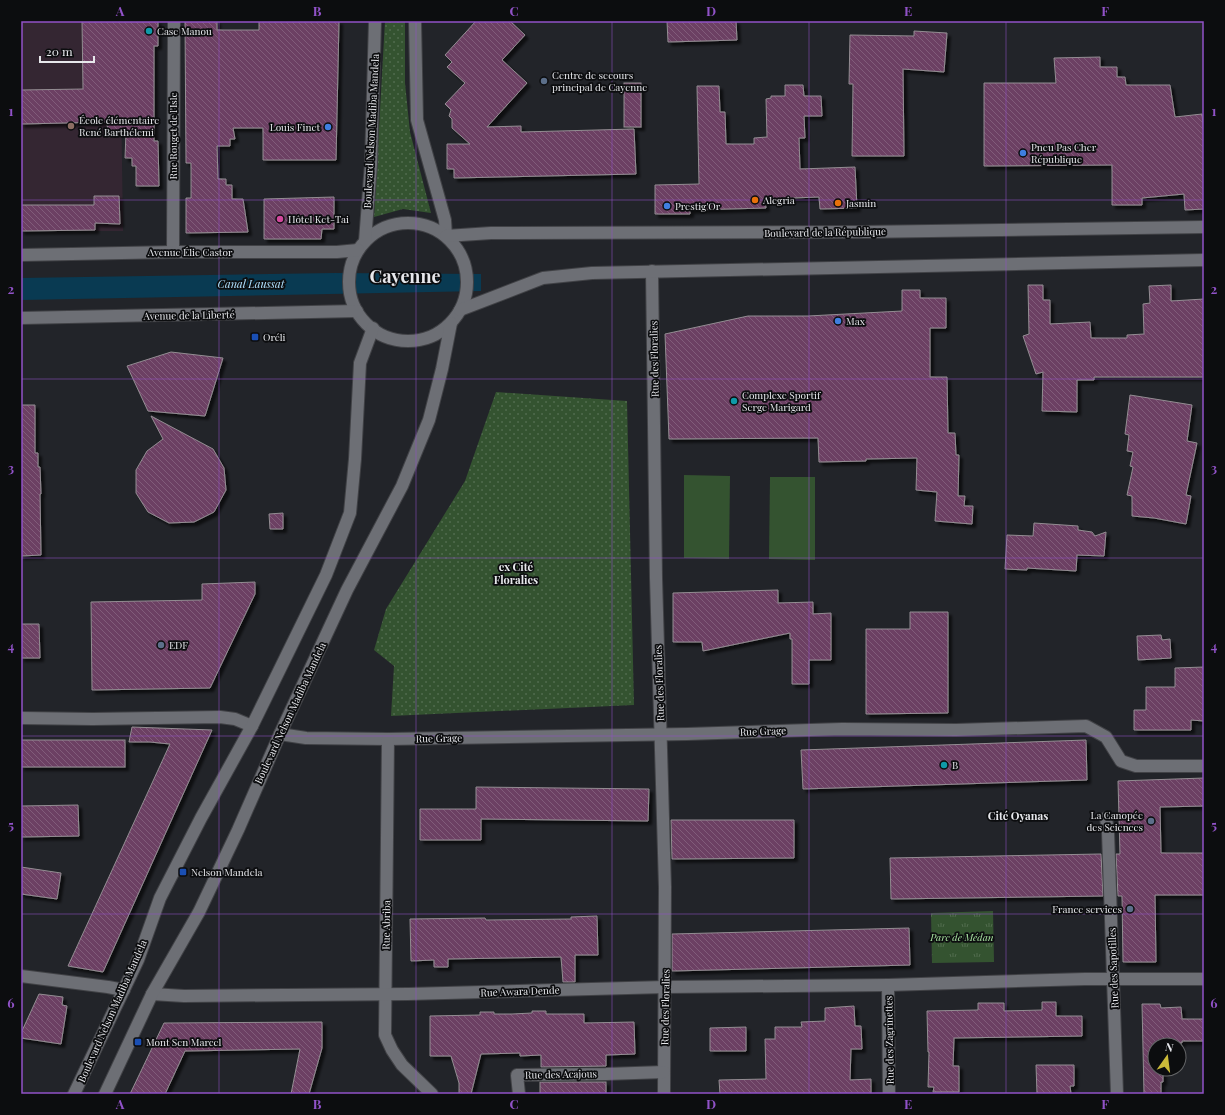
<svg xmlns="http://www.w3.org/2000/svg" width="1225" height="1115" viewBox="0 0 1225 1115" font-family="'Playfair Display',serif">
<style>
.education{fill:#342632}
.grass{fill:url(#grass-dots)}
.park{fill:url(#park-tufts)}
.garden{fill:#345330}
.water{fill:#093a52}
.building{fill:url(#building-back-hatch);stroke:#938d92;filter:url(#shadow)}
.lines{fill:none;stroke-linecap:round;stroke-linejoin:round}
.street-casing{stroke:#414246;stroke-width:14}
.secondary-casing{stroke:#414246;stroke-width:14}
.street{stroke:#6d6f75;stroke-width:12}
.secondary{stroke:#6d6f75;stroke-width:12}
.grid{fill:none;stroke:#9152c8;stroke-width:1;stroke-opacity:0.55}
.culture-dot{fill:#0f9aa8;stroke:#0c0d0f;stroke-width:1.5}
.service-dot{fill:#5c6f8a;stroke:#0c0d0f;stroke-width:1.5}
.education-dot{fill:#8d6e63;stroke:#0c0d0f;stroke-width:1.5}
.shop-dot{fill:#3f7fe0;stroke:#0c0d0f;stroke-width:1.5}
.food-dot{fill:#e8710a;stroke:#0c0d0f;stroke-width:1.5}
.hotel-dot{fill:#d1479c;stroke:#0c0d0f;stroke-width:1.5}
.transit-dot{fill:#1a4fb4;stroke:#0c0d0f;stroke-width:1.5}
.labels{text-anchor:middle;stroke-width:3.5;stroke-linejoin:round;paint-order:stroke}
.poi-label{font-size:10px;fill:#e7e8ec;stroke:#0c0d0f;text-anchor:start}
.street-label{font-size:10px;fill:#e7e8ec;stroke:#0c0d0f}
.park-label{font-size:10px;font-style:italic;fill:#a9e5a1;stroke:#0c0d0f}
.water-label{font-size:11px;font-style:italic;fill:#aee0fe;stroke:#0c0d0f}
.neighbourhood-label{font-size:11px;font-weight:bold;fill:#e7e8ec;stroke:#0c0d0f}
.town-label{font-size:18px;font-weight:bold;fill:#e7e8ec;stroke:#0c0d0f}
.neatline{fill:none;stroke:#9152c8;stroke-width:1.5}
.grid-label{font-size:13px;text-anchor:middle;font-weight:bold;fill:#9152c8}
</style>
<defs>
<pattern id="grass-dots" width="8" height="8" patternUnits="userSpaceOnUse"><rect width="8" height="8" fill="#345330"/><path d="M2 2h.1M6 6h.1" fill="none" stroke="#516c4e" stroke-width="1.8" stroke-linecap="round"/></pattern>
<pattern id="park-tufts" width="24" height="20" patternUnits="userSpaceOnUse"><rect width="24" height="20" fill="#345330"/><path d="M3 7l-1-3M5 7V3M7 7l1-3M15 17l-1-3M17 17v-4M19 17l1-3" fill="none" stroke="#516c4e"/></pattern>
<pattern id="building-back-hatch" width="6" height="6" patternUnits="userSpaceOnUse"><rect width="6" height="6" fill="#6c4064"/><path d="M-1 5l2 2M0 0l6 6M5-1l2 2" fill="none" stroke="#815c7a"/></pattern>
<filter id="shadow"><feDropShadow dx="3.5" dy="3.5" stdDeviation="1" flood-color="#0009"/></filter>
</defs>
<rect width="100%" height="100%" fill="#222429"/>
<!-- education -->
<path class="education" d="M 21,21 L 120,21 L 123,231 L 21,231 Z"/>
<!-- grass -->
<g class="grass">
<path d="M 385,21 L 405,22 L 405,83 L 410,132 L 431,213 L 403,209 L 374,217 Z"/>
<path d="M 496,392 L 627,401 L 634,705 L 391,716 L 394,666 L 374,650 L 386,609 L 465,481 Z"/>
</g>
<!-- park -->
<path class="park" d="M 993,911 L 994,962 L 932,963 L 931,913 Z"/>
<!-- garden -->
<g class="garden">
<path d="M 684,475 L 730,476 L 729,559 L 684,558 Z"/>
<path d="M 770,477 L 815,477 L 815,560 L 769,559 Z"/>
</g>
<!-- water -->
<path class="water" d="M 335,273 L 481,274 L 481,291 L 21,300 L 21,278 Z"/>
<!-- building -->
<g class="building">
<path d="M 82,21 L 158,21 L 158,46 L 154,46 L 154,141 L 158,141 L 159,186 L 136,186 L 136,166 L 132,166 L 132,158 L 125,158 L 126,132 L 108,133 L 107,122 L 21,124 L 21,90 L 83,89 Z"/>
<path d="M 185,21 L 217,21 L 217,30 L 259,30 L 259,21 L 339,21 L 336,160 L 263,160 L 263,128 L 233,128 L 235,139 L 230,139 L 230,146 L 217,146 L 218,179 L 226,179 L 226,185 L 232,185 L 232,199 L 243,199 L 248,232 L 186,233 L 186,198 L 191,198 L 191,163 L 186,163 Z"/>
<path d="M 476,21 L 510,21 L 525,35 L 502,60 L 527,83 L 487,127 L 521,126 L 521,132 L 634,129 L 636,174 L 454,178 L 454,169 L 447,169 L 447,144 L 470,144 L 452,128 L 452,119 L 449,116 L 451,110 L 445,104 L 465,83 L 447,67 L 452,62 L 445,55 Z"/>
<path d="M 667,21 L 736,21 L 737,40 L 668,42 Z"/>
<path d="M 914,31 L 947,33 L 944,72 L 903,69 L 904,156 L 852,156 L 853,84 L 849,84 L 850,35 L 914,36 Z"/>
<path d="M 1100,57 L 1100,67 L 1117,67 L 1117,77 L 1125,77 L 1126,85 L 1170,85 L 1175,117 L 1202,114 L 1204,134 L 1204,209 L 1185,210 L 1184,194 L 1142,198 L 1142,205 L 1112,205 L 1112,165 L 984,166 L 984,83 L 1056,83 L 1054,58 Z"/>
<rect x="624" y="83" width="17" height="44"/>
<path d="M 785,85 L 803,85 L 804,96 L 821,96 L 822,116 L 804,116 L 805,138 L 799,138 L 800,169 L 855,167 L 857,208 L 820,209 L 819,197 L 765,199 L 766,208 L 690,210 L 690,214 L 655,214 L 655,185 L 699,184 L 697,86 L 719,86 L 720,112 L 725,112 L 726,144 L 754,144 L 754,138 L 767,137 L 766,99 L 771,98 L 771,96 L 785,96 Z"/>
<path d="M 94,196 L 119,196 L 120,224 L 95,223 L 95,230 L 21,231 L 21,205 L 94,205 Z"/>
<path d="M 334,197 L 334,229 L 322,229 L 321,239 L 264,239 L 264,199 Z"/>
<path d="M 1028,285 L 1043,285 L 1043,300 L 1050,300 L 1050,324 L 1090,322 L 1091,338 L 1127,338 L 1127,335 L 1144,334 L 1143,304 L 1150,303 L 1149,286 L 1171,285 L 1171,301 L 1204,299 L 1204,377 L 1094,377 L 1094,380 L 1077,380 L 1077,412 L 1042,411 L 1043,372 L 1036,374 L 1023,336 L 1029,334 Z"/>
<path d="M 902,290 L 920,290 L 920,298 L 946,298 L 946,328 L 930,328 L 930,377 L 947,377 L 948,433 L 955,433 L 956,455 L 959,455 L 958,496 L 965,496 L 964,506 L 973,506 L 972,524 L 935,521 L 937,492 L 916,490 L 917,458 L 866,459 L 866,461 L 819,462 L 818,438 L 669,439 L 665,334 L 748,316 L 808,316 L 902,311 Z"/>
<path d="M 171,352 L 223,358 L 205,416 L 148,411 L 127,366 Z"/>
<path d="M 1130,395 L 1192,405 L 1187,441 L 1197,443 L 1186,495 L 1191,496 L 1186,524 L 1154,518 L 1132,516 L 1132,496 L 1127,495 L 1133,467 L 1130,466 L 1133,452 L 1127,451 L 1129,435 L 1125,434 Z"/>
<path d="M 21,405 L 35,405 L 35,453 L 38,453 L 38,467 L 40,467 L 41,494 L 40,494 L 41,555 L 21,556 Z"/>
<path d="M 151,416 L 213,449 L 224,468 L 226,490 L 214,512 L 194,522 L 169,523 L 148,512 L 136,493 L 136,470 L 147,451 L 163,439 Z"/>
<path d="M 283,513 L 283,529 L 270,529 L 269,514 Z"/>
<path d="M 1034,523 L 1078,526 L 1078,530 L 1092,532 L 1095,536 L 1106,532 L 1104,556 L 1077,555 L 1076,571 L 1027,568 L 1027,570 L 1005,569 L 1007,535 L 1033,536 Z"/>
<path d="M 255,582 L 255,594 L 210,688 L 92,690 L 91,602 L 202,600 L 202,584 Z"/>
<path d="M 778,590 L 778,603 L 813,602 L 813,614 L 831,613 L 831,660 L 809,660 L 809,684 L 792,684 L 792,639 L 790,639 L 790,633 L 703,651 L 702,642 L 673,642 L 673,593 Z"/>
<path d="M 910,612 L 948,612 L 948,713 L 866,714 L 866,629 L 910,629 Z"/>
<path d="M 21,624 L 39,624 L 40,658 L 21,658 Z"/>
<path d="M 1161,635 L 1162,640 L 1170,639 L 1171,658 L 1138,660 L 1137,636 Z"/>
<path d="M 1204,667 L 1204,721 L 1191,720 L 1191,730 L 1134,730 L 1134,710 L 1146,710 L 1146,687 L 1175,687 L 1175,668 Z"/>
<path d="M 132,727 L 212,730 L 103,972 L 68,966 L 170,744 L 150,742 L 129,742 Z"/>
<rect x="21" y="740" width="104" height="27"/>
<path d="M 1086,740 L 1087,780 L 803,789 L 801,750 Z"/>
<path d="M 1204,778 L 1204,806 L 1160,807 L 1161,853 L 1204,853 L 1204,895 L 1155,895 L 1156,962 L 1123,962 L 1122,896 L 1118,896 L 1116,854 L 1120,854 L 1118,781 Z"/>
<path d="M 476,787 L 649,789 L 648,821 L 481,819 L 481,840 L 420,840 L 420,809 L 476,809 Z"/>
<path d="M 78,805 L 79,836 L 21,837 L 21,806 Z"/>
<path d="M 671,820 L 794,820 L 794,858 L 672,859 Z"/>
<path d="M 1100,854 L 1101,854 L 1103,896 L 891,899 L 890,858 Z"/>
<path d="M 21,867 L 61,873 L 57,899 L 21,894 Z"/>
<path d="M 597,916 L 598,955 L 575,955 L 575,982 L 563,982 L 561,957 L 448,959 L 448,967 L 434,967 L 434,960 L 411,961 L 410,919 L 485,918 L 486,920 L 571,919 L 571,917 Z"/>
<path d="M 909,928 L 910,965 L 672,971 L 672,934 Z"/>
<path d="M 39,994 L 63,997 L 62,1005 L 67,1006 L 61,1044 L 21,1038 L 21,1033 Z"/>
<path d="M 1042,1002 L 1056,1002 L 1056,1016 L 1082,1016 L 1082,1036 L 954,1038 L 953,1066 L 959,1066 L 959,1092 L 933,1092 L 934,1087 L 928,1087 L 929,1052 L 928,1052 L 927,1011 L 978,1010 L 978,1003 L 1004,1003 L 1004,1011 L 1042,1010 Z"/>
<path d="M 1142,1004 L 1160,1004 L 1161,1008 L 1181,1007 L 1182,1019 L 1204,1019 L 1204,1041 L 1182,1041 L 1182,1043 L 1178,1043 L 1178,1045 L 1155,1045 L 1155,1069 L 1163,1069 L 1163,1082 L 1161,1082 L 1161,1094 L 1144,1094 Z"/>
<path d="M 854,1006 L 855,1026 L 861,1026 L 862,1049 L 851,1049 L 850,1080 L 871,1079 L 871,1094 L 720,1094 L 719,1080 L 766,1079 L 765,1039 L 775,1039 L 775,1027 L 802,1027 L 801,1022 L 825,1021 L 825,1008 Z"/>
<path d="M 532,1011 L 546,1011 L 546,1014 L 584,1014 L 584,1023 L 634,1022 L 635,1054 L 606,1055 L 606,1066 L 541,1067 L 541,1055 L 520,1056 L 520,1053 L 481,1054 L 471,1094 L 459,1094 L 459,1083 L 451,1056 L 430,1056 L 430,1016 L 480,1015 L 480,1012 L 494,1012 L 494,1014 L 512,1014 L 532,1013 Z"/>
<path d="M 322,1022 L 322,1048 L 309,1094 L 291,1094 L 300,1049 L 185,1051 L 165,1094 L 130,1094 L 164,1023 Z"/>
<path d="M 746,1027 L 746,1051 L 710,1051 L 710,1028 Z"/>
<path d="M 1036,1065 L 1074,1065 L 1074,1086 L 1070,1086 L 1071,1094 L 1037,1094 Z"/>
<rect x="540" y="1082" width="66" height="12"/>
</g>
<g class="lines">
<!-- street casing -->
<g class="street-casing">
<g id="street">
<path d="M 173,252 L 174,21"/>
<path d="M 652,271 L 656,578 L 665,887 L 664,1094"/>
<path d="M 21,718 L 93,719 L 220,717 L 235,719 L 252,726"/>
<path d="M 280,734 L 306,738 L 388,739 L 687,734 L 842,729 L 956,730 L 1086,726 L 1106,737 L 1121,761 L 1136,766 L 1204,766"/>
<path d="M 388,739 L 385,1035 L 392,1050 L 402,1065 L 432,1094"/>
<path d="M 1106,818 L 1108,832 L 1117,1094"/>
<path d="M 21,976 L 108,987 L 124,990"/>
<path d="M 888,985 L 889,1094"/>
<path d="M 152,994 L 184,996 L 408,994 L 665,987 L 888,985 L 1085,979 L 1204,979"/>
<path d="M 519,1094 L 517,1075 L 606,1074 L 664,1072"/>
</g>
</g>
<!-- secondary casing -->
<g class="secondary-casing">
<g id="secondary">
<path d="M 415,21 L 417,120 L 445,220 L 446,236"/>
<circle cx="408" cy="282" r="59"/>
<path d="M 446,236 L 491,233 L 860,232 L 1204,227"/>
<path d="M 365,241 L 371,164 L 375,21"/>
<path d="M 21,255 L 173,252 L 337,252 L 358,250"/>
<path d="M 460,310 L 543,278 L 592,273 L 1204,260"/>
<path d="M 21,318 L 357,311"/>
<path d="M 74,1094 L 138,960 L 160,898 L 201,818 L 252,726 L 326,575 L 350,513 L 355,459 L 360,363 L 373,328"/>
<path d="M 105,1094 L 152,994 L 199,912 L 238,830 L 280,734 L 347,590 L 402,486 L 429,420 L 442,369 L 451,323"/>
</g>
</g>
<!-- street -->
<use href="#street" class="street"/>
<!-- secondary -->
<use href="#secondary" class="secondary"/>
</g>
<!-- grid -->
<path class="grid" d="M 219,21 L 219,1094M 416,21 L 416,1094M 612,21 L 612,1094M 809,21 L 809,1094M 1006,21 L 1006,1094M 21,200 L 1204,200M 21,379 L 1204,379M 21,558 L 1204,558M 21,736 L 1204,736M 21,914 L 1204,914"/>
<!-- markers -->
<g class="culture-dot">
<circle cx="149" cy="31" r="4"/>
<circle cx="734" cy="401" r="4"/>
<circle cx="944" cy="765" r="4"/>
</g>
<g class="service-dot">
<circle cx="544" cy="81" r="4"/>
<circle cx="161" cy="645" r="4"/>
<circle cx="1151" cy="821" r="4"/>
<circle cx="1130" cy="909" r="4"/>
</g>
<circle class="education-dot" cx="71" cy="126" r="4"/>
<g class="shop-dot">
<circle cx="328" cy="127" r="4"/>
<circle cx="1023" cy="153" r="4"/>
<circle cx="667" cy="206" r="4"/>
<circle cx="838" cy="321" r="4"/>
</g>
<g class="food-dot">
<circle cx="755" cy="200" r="4"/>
<circle cx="838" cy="203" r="4"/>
</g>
<circle class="hotel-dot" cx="280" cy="219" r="4"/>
<g class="transit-dot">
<rect x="251" y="333" width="8" height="8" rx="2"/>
<rect x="179" y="868" width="8" height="8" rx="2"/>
<rect x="134" y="1038" width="8" height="8" rx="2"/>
</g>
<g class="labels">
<!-- poi labels -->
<g class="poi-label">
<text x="157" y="35">Case Manou</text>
<text x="552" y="79">Centre de secours<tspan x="552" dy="12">principal de Cayenne</tspan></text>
<text x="79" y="124">École élémentaire<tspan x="79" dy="12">René Barthélemi</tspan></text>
<text x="320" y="131" text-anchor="end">Louis Finet</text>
<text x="1031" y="151">Pneu Pas Cher<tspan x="1031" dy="12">République</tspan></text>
<text x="763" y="204">Alegria</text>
<text x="846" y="207">Jasmin</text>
<text x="675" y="210">Prestig'Or</text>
<text x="288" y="223">Hôtel Ket-Tai</text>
<text x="846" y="325">Max</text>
<text x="263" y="341">Oréli</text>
<text x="742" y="399">Complexe Sportif<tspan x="742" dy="12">Serge Marigard</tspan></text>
<text x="169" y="649">EDF</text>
<text x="952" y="769">B</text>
<text x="1143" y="819" text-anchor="end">La Canopée<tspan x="1143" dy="12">des Sciences</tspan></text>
<text x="191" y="876">Nelson Mandela</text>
<text x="1122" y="913" text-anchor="end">France services</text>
<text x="146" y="1046">Mont Sen Marcel</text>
</g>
<!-- street labels -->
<g class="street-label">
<text transform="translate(371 131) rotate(-87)" y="4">Boulevard Nelson Madiba Mandela</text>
<text transform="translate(173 136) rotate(-90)" y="4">Rue Rouget de l'Isle</text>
<text transform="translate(825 232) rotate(-1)" y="4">Boulevard de la République</text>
<text x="190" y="256">Avenue Élie Castor</text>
<text transform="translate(189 315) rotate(-1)" y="4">Avenue de la Liberté</text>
<text transform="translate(654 359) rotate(-91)" y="4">Rue des Floralies</text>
<text transform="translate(659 683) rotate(-92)" y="4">Rue des Floralies</text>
<text transform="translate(290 713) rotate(-65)" y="4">Boulevard Nelson Madiba Mandela</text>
<text transform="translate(763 731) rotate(-2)" y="4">Rue Grage</text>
<text transform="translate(439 738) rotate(-1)" y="4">Rue Grage</text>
<text transform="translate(386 925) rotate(-89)" y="4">Rue Abriba</text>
<text transform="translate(1113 968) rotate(-92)" y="4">Rue des Sapotilles</text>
<text transform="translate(520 991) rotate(-2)" y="4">Rue Awara Dende</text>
<text transform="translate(665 1007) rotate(-89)" y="4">Rue des Floralies</text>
<text transform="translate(112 1011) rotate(-66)" y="4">Boulevard Nelson Madiba Mandela</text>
<text transform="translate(889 1040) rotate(-91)" y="4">Rue des Zagrinettes</text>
<text transform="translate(561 1074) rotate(-1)" y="4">Rue des Acajous</text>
</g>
<!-- park labels -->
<g class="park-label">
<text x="962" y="941">Parc de Médan</text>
</g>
<!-- water labels -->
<g class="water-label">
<text x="251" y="288">Canal Laussat</text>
</g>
<!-- neighbourhood labels -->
<g class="neighbourhood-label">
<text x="516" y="571">ex Cité<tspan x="516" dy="13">Floralies</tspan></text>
<text x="1018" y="820">Cité Oyanas</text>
</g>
<!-- town labels -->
<g class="town-label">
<text x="405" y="283">Cayenne</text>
</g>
</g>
<!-- border -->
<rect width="1225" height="1115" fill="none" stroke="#0c0d0f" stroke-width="44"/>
<!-- north arrow -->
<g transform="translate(1167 1057) rotate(14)"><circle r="19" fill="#0c0d0f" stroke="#646567"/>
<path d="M0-3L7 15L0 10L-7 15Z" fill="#cbba39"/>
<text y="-6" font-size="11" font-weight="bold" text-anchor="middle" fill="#e7e8ec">N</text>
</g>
<!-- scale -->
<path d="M40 56v6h54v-6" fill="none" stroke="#e7e8ec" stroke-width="2"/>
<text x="46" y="56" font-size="12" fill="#e7e8ec" stroke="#0c0d0f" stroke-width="3" paint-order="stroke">20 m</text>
<rect x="22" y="22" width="1181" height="1071" class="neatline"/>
<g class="grid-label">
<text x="120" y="16">A</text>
<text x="317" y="16">B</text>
<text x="514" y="16">C</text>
<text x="711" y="16">D</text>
<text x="908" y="16">E</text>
<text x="1105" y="16">F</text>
<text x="11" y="116">1</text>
<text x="1214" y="116">1</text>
<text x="11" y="294">2</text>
<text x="1214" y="294">2</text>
<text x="11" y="473">3</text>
<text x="1214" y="473">3</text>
<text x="11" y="651">4</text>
<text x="1214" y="651">4</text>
<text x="11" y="830">5</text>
<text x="1214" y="830">5</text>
<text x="11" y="1008">6</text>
<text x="1214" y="1008">6</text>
<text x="120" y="1109">A</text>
<text x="317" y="1109">B</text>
<text x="514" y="1109">C</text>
<text x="711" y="1109">D</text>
<text x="908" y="1109">E</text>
<text x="1105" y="1109">F</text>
</g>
</svg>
